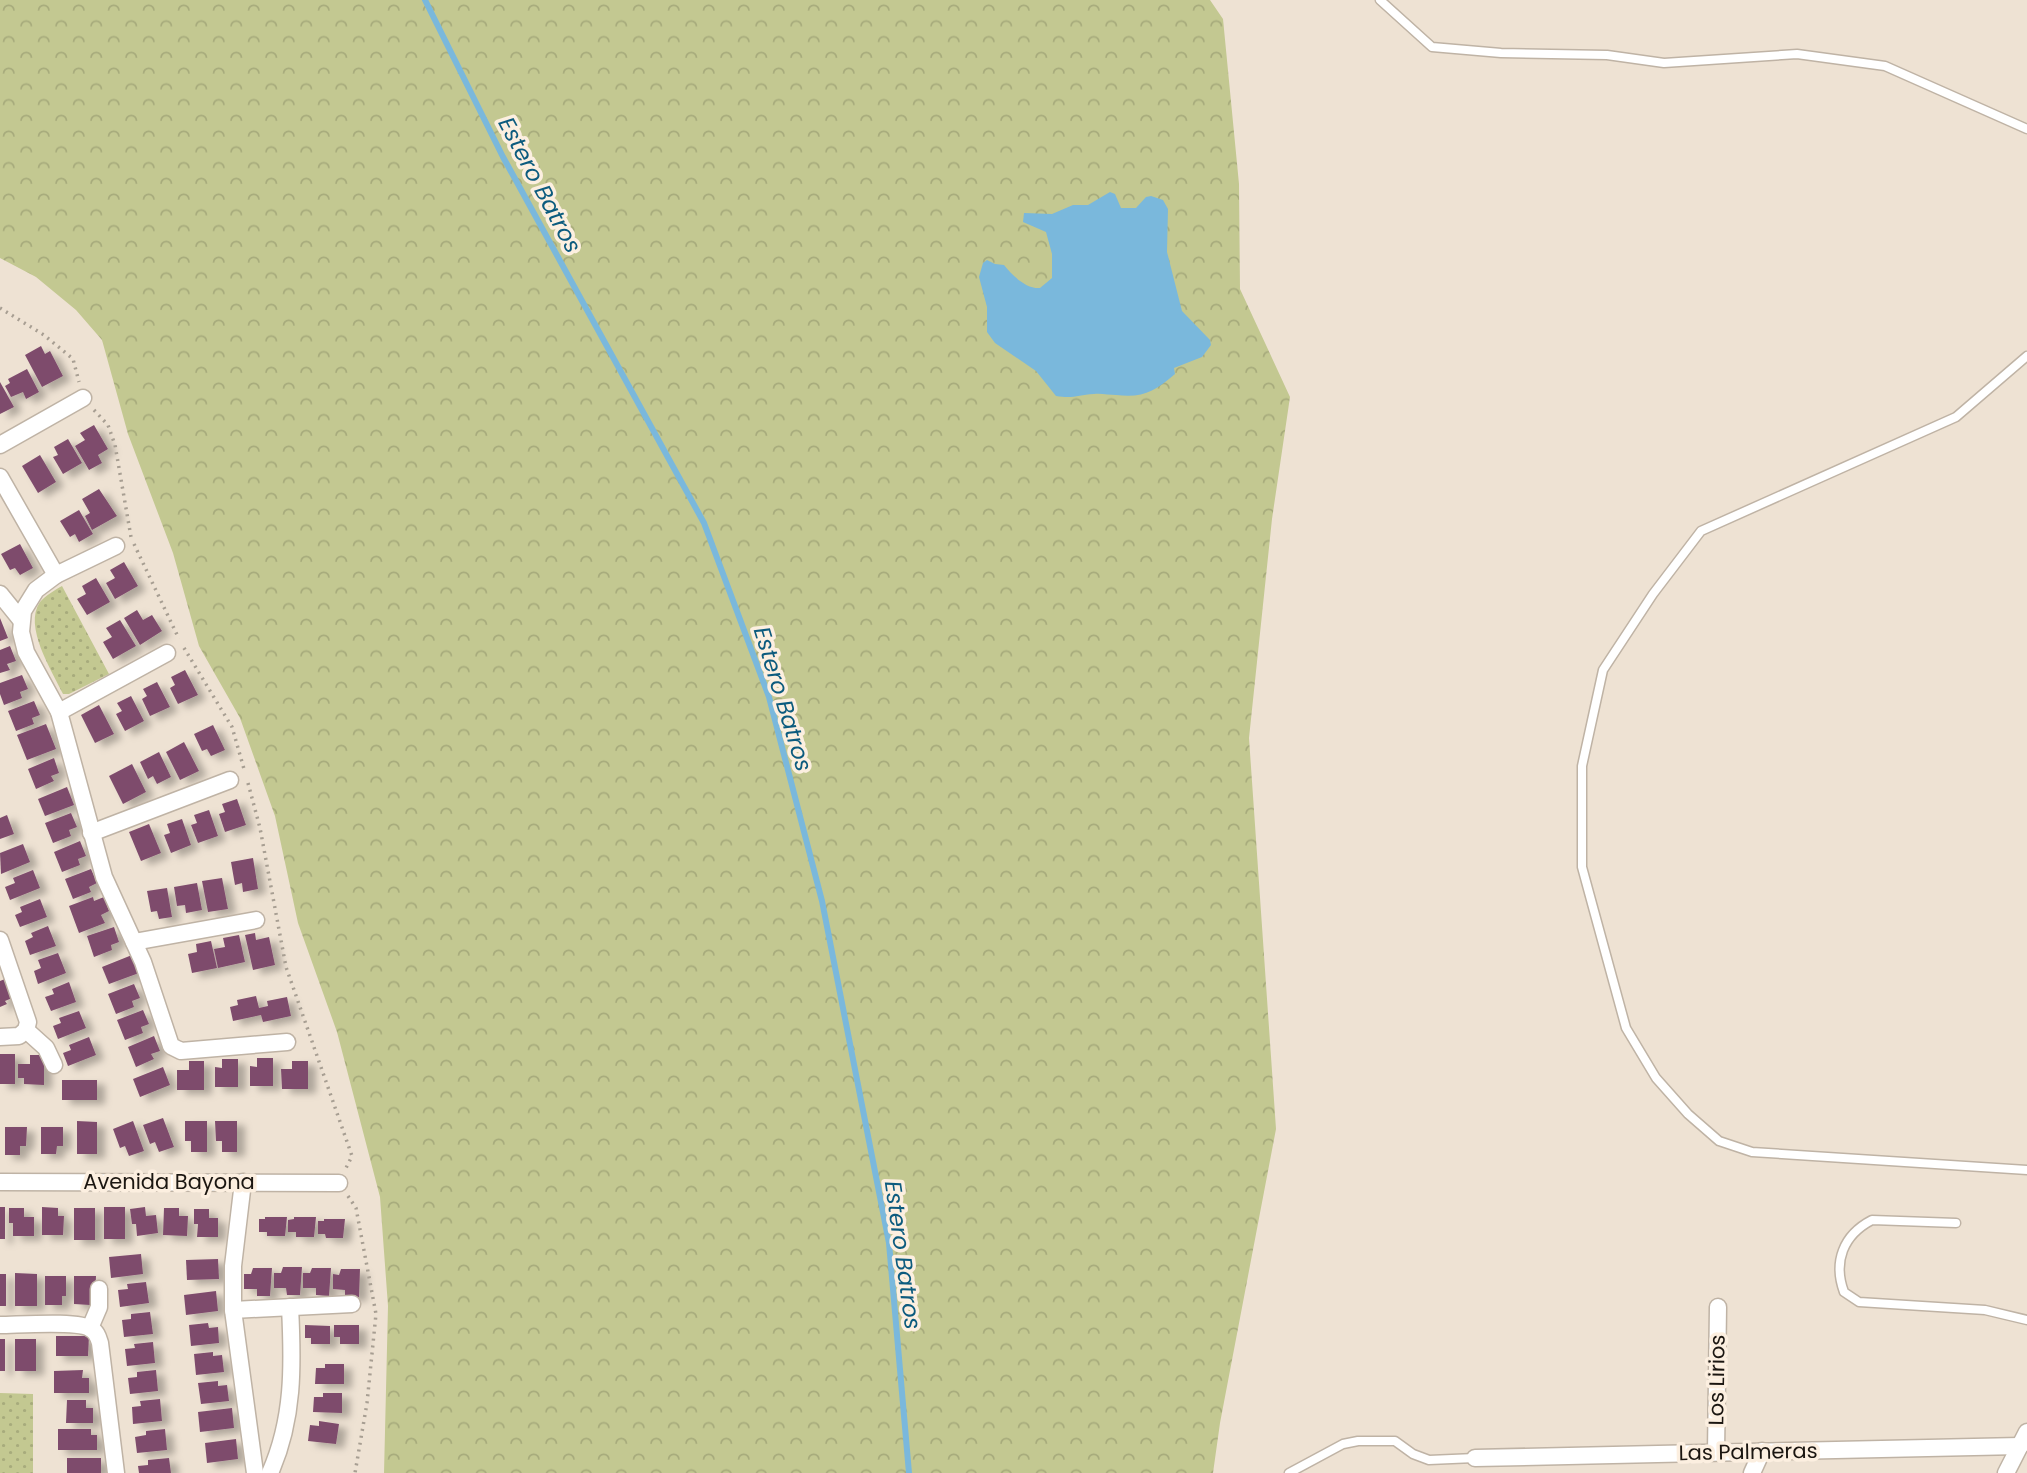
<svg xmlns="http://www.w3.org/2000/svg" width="2027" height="1473" viewBox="0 0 2027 1473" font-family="Poppins,sans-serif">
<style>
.grass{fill:url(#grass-dots)}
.park{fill:url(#park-crowns)}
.water{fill:#7ab8dc}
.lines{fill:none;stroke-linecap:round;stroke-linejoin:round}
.stream{stroke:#7ab8dc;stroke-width:6}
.building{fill:#7e4b6c;filter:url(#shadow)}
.service-casing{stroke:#bfb3a5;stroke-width:11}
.minor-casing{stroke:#bfb3a5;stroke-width:19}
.path{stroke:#a79e92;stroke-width:3.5;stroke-dasharray:2 5;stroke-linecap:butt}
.service{stroke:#fff;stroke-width:8}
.minor{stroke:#fff;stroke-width:16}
.labels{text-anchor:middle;stroke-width:7;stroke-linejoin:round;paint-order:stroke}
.street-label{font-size:21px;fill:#1b1611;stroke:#fcefe0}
.water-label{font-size:23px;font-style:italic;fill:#0c5b7e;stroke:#fcefe0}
</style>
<defs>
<pattern id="grass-dots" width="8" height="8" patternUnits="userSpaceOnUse" patternTransform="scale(1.75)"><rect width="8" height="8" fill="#c3c891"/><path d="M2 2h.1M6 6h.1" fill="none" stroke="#a7ab7c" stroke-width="1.8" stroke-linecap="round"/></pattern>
<pattern id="park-crowns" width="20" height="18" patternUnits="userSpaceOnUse" patternTransform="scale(1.75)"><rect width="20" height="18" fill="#c3c891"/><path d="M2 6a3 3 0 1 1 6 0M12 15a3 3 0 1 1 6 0" fill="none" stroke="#a7ab7c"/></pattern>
<filter id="shadow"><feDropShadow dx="8" dy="4.5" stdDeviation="3.5" flood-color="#0004"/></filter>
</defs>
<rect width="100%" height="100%" fill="#eee2d3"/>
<!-- grass -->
<g class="grass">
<path d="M 62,586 L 109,674 L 69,694 L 63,694 C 52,671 23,626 40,602 C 45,596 55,590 62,586 Z"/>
<path d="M 0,1393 L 33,1394 L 33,1473 L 0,1473 Z"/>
</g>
<!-- park -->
<path class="park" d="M 0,0 L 1210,0 L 1223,19 L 1239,184 L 1240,289 L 1290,397 L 1272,519 L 1249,738 L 1276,1129 L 1220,1423 L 1213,1473 L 384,1473 L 388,1306 L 380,1197 L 337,1032 L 298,923 L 275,816 L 240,718 L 199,646 L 173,553 L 128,434 L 102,340 L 76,310 L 36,277 L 0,258 Z"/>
<!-- water -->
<path class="water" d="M 1110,192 L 1115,194 L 1121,208 L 1136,208 L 1146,197 L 1151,196 L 1163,200 L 1168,209 L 1167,252 L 1182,311 L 1210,340 L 1211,345 L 1202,357 L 1174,368 L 1175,374 C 1154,392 1143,398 1116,395 C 1109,395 1101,393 1094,394 C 1078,395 1073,399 1056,396 L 1036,371 L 995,343 L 987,332 L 987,307 L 979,277 L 983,263 L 987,260 L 995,264 L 1004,265 C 1013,276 1026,289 1040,288 L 1052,278 L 1052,254 L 1046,232 L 1023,222 L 1024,213 L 1052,214 L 1073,205 L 1088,205 Z"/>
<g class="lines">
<!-- stream -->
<path class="stream" d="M 425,0 L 503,157 L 704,523 L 769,697 L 822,901 L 889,1243 L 909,1473"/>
</g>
<!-- building -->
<g class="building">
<path d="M 41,346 L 45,354 L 50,351 L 63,376 L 42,387 L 25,355 Z"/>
<path d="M 27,369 L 39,392 L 26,399 L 23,392 L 11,397 L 5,386 L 10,383 L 8,379 Z"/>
<path d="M 0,382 L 14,407 L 0,414 Z"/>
<path d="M 94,425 L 108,449 L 98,455 L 102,463 L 89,470 L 75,446 L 85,440 L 80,433 Z"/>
<path d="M 68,439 L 82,463 L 63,474 L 53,457 L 58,455 L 54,447 Z"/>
<path d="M 40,455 L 56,482 L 38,493 L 22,466 Z"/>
<path d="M 99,489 L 117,516 L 92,530 L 85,516 L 90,513 L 82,499 Z"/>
<path d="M 79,510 L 93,534 L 79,542 L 75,534 L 70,537 L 60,521 Z"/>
<path d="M 20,544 L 33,568 L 20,575 L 15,568 L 10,570 L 1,554 Z"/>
<path d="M 124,562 L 138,586 L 115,599 L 106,583 L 115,578 L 110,570 Z"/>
<path d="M 96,578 L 110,602 L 87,615 L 77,599 L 86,594 L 82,586 Z"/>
<path d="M 137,610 L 143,620 L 152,615 L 162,631 L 140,645 L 124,618 Z"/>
<path d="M 0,618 L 8,638 L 0,641 Z"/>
<path d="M 120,620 L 136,646 L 113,659 L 103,642 L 112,637 L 106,628 Z"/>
<path d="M 10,646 L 16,661 L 7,664 L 10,670 L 0,673 L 0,650 Z"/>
<path d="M 185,670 L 198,695 L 178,704 L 170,688 L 175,685 L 171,677 Z"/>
<path d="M 22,675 L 28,689 L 20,692 L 22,698 L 4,705 L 0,694 L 0,683 Z"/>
<path d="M 157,682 L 170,707 L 150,716 L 142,699 L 147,696 L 143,689 Z"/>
<path d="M 131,696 L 144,721 L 125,731 L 116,714 L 122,711 L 117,703 Z"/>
<path d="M 34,701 L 40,715 L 32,718 L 34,724 L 16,731 L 8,711 Z"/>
<path d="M 99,705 L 114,734 L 95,743 L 81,715 Z"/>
<path d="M 46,724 L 56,749 L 27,760 L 17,735 Z"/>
<path d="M 213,725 L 225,750 L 211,756 L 207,749 L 202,751 L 194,734 Z"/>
<path d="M 184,742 L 199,771 L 180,780 L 166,752 Z"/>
<path d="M 159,752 L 171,777 L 157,784 L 153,776 L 148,779 L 140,762 Z"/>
<path d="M 54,758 L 59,773 L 51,776 L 54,781 L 36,789 L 28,769 Z"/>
<path d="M 132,764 L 146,792 L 123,804 L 109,776 Z"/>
<path d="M 67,787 L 74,805 L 45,816 L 38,799 Z"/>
<path d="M 237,799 L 246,825 L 225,832 L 219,814 L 225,812 L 222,804 Z"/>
<path d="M 209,810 L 218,836 L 198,843 L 191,825 L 197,823 L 194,815 Z"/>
<path d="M 71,813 L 77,827 L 69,830 L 71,836 L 53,843 L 45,823 Z"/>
<path d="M 7,815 L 14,834 L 0,839 L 0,818 Z"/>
<path d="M 182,819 L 191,845 L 171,853 L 164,835 L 170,833 L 167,824 Z"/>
<path d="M 149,824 L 161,853 L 141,861 L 129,832 Z"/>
<path d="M 80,841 L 86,856 L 78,859 L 80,865 L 62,872 L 54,852 Z"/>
<path d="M 23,844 L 30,862 L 1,874 L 0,853 Z"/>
<path d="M 253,858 L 258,889 L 243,892 L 242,883 L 235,885 L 231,862 Z"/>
<path d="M 91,869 L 97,883 L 89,887 L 91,892 L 73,899 L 65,879 Z"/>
<path d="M 33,870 L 40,888 L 10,900 L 5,887 L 15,883 L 13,878 Z"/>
<path d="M 222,878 L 228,909 L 208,912 L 202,881 Z"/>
<path d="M 197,883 L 202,910 L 186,913 L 185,905 L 177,906 L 174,887 Z"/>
<path d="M 167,888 L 172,917 L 159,919 L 157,911 L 151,912 L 147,891 Z"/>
<path d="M 93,897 L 94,901 L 104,897 L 109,911 L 101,915 L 105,923 L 79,933 L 69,906 Z"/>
<path d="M 40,899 L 47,917 L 20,927 L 15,915 L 22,912 L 20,907 Z"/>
<path d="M 48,926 L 56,946 L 30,955 L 25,941 L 33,937 L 31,933 Z"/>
<path d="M 114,927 L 119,942 L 111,945 L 112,950 L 94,957 L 87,936 Z"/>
<path d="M 255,933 L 256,940 L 269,937 L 275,965 L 253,970 L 245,935 Z"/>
<path d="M 239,935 L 245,962 L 218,968 L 214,949 L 225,947 L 223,938 Z"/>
<path d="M 211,941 L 217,968 L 192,973 L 188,954 L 197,952 L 196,944 Z"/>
<path d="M 58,953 L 66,973 L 38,984 L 34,971 L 41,968 L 38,960 Z"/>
<path d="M 132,955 L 139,973 L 109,984 L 102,967 Z"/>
<path d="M 5,979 L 12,998 L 5,1001 L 7,1004 L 0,1007 L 0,981 Z"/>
<path d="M 69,982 L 76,1002 L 51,1011 L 45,997 L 54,994 L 52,989 Z"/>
<path d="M 134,984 L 140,998 L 132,1001 L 134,1007 L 116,1014 L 108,994 Z"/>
<path d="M 256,996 L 259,1008 L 268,1006 L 267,1001 L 287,997 L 291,1016 L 263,1022 L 261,1015 L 233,1021 L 230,1007 L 238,1005 L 237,1000 Z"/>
<path d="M 143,1010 L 149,1024 L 141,1027 L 143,1033 L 125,1040 L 117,1020 Z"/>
<path d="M 79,1011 L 86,1028 L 58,1039 L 53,1026 L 61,1023 L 59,1018 Z"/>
<path d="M 154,1036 L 160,1051 L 151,1054 L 154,1059 L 136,1067 L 128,1047 Z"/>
<path d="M 89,1037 L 96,1055 L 68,1066 L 63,1053 L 71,1050 L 69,1045 Z"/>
<rect x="0" y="1054" width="15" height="30"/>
<path d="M 30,1055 L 44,1055 L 44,1085 L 24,1084 L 24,1078 L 18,1078 L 18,1064 L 30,1064 Z"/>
<path d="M 257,1058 L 273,1058 L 273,1086 L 250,1086 L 250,1066 L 257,1067 Z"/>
<path d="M 222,1059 L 238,1059 L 238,1087 L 215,1087 L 215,1067 L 222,1068 Z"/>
<path d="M 189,1061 L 204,1061 L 204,1090 L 177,1090 L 177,1070 L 189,1070 Z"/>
<path d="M 292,1061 L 308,1061 L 308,1089 L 282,1089 L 281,1069 L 292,1069 Z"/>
<path d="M 163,1067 L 170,1085 L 140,1097 L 133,1079 Z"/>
<rect x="62" y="1080" width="35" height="20"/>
<path d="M 163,1118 L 174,1147 L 159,1152 L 155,1142 L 150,1144 L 143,1125 Z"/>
<path d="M 77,1121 L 97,1122 L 97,1154 L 77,1154 Z"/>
<path d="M 133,1121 L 144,1151 L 129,1156 L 125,1146 L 120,1148 L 113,1129 Z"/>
<path d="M 185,1121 L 207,1121 L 207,1152 L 191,1152 L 191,1141 L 185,1141 Z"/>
<path d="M 215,1121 L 237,1121 L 237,1152 L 222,1152 L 222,1141 L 216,1141 Z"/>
<path d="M 5,1127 L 27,1127 L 26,1146 L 20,1146 L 20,1155 L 5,1155 Z"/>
<path d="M 41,1127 L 63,1127 L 63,1146 L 57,1146 L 56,1154 L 41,1154 Z"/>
<rect x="0" y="1207" width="5" height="32"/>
<path d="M 42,1207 L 58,1208 L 58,1216 L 64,1216 L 63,1235 L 42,1235 Z"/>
<rect x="104" y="1207" width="21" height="32"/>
<path d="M 145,1207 L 146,1216 L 156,1215 L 158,1233 L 137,1236 L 136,1224 L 132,1224 L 130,1209 Z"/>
<path d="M 9,1208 L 24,1208 L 24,1217 L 34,1217 L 34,1236 L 13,1236 L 13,1223 L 9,1223 Z"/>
<rect x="74" y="1208" width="21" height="32"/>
<path d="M 164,1208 L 179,1208 L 179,1216 L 188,1216 L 187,1236 L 163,1235 Z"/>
<path d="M 194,1209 L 209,1209 L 209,1218 L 218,1218 L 218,1237 L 197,1237 L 198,1224 L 194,1224 Z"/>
<path d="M 265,1217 L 287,1217 L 285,1236 L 267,1236 L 267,1232 L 259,1232 L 259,1219 L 265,1219 Z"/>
<path d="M 294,1217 L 316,1217 L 314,1237 L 296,1237 L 296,1232 L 288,1232 L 288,1220 L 294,1219 Z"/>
<path d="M 324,1219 L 345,1219 L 343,1238 L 326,1238 L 325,1234 L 318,1234 L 318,1221 L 324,1221 Z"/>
<path d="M 141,1254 L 143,1274 L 111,1278 L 109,1257 Z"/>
<path d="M 218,1259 L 219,1279 L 187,1280 L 186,1260 Z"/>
<path d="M 283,1267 L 302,1267 L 300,1295 L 287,1295 L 286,1288 L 274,1288 L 274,1273 L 281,1273 Z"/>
<path d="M 253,1268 L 272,1268 L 270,1296 L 257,1296 L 257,1289 L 244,1289 L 244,1274 L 251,1274 Z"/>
<path d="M 312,1268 L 331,1268 L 329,1296 L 316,1295 L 316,1288 L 303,1288 L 303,1273 L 310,1273 Z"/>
<path d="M 341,1269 L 360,1269 L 359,1297 L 345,1296 L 345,1290 L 333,1289 L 333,1274 L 339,1275 Z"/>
<path d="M 15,1273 L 37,1274 L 37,1306 L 15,1306 Z"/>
<rect x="0" y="1274" width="6" height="32"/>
<path d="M 45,1276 L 66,1276 L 66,1296 L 62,1296 L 62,1305 L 45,1305 Z"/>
<path d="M 74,1276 L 96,1276 L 95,1296 L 91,1296 L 90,1305 L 74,1304 Z"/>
<path d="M 146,1282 L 149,1303 L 120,1307 L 118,1290 L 128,1289 L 127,1284 Z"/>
<path d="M 216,1291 L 218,1311 L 186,1315 L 184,1295 Z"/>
<path d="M 150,1312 L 153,1334 L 124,1337 L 122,1320 L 131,1319 L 131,1314 Z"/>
<path d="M 208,1323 L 209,1328 L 218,1327 L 219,1343 L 191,1346 L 189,1325 Z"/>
<path d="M 305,1325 L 330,1326 L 330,1344 L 311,1344 L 311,1338 L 305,1338 Z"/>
<path d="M 334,1325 L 359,1325 L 359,1344 L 340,1344 L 340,1337 L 334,1337 Z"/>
<path d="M 56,1336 L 89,1336 L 88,1356 L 56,1356 Z"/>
<rect x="0" y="1339" width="5" height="32"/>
<rect x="15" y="1339" width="21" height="32"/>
<path d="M 153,1342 L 155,1363 L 127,1366 L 125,1349 L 135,1348 L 134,1344 Z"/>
<path d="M 213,1352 L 213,1356 L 222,1355 L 224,1372 L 196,1375 L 194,1354 Z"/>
<path d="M 325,1364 L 344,1364 L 344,1384 L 315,1384 L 316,1368 L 325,1368 Z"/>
<path d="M 83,1370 L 82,1378 L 89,1378 L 89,1393 L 54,1393 L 54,1371 Z"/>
<path d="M 156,1370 L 158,1391 L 130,1394 L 128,1378 L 137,1377 L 137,1372 Z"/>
<path d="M 218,1381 L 218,1386 L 227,1385 L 229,1401 L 201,1404 L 198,1383 Z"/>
<path d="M 323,1393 L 342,1393 L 342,1413 L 313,1412 L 314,1397 L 323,1397 Z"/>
<path d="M 160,1399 L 162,1421 L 133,1424 L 132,1407 L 141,1406 L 140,1401 Z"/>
<path d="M 67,1400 L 86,1400 L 86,1408 L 93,1408 L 93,1423 L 66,1423 Z"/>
<path d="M 232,1408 L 234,1428 L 200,1432 L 198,1412 Z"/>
<path d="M 319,1421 L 339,1424 L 336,1444 L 308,1441 L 310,1425 L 319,1426 Z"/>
<path d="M 58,1429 L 91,1429 L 91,1435 L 97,1435 L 97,1450 L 58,1450 Z"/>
<path d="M 165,1429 L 167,1450 L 137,1453 L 135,1437 L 146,1435 L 146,1431 Z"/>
<path d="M 236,1439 L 238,1459 L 207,1463 L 205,1443 Z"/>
<rect x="67" y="1458" width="34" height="15"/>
<path d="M 169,1458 L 171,1473 L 139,1473 L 138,1466 L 148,1465 L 148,1460 Z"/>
</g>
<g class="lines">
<!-- service casing -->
<g class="service-casing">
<g id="service">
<path d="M 1380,0 L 1432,47 L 1501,53 L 1607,55 L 1664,63 L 1797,54 L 1885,66 L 2027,129"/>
<path d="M 2027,356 L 1956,417 L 1701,531 L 1653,594 L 1603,670 L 1582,766 L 1582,867 L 1626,1028 L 1656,1078 L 1688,1114 L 1719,1141 L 1752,1152 L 2027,1170"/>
<path d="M 1956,1223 L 1872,1220 C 1843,1235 1833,1262 1844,1292 L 1859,1302 L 1985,1310 L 2027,1320"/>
<path d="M 1289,1473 L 1343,1444 L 1358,1441 L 1395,1441 L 1413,1454 L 1429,1460 L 1475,1458"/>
</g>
</g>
<!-- minor casing -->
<g class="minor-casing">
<g id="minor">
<path d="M 0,445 L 83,398"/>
<path d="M 0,477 L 56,575"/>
<path d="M 116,546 L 56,575 L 36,590 L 23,611 L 21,632 L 26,652 L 59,712 L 104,877 L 143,962 L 171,1046 L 181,1051 L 287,1042"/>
<path d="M 0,594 L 21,620"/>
<path d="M 59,712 L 167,653"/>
<path d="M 91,833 L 230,780"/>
<path d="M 0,940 L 28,1022 L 26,1030 L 19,1036 L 0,1037"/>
<path d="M 134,942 L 256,920"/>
<path d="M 26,1030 L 46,1048 L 54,1065"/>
<path d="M 0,1182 L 339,1183"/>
<path d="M 243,1182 L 233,1266 L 233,1310 L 255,1473"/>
<path d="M 233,1310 L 352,1304"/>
<path d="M 0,1325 C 18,1325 79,1320 91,1329 C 97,1332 98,1337 100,1343 L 116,1473"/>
<path d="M 90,1328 L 99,1307 L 99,1289"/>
<path d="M 1716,1452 L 1718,1307"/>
<path d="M 1475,1458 L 2020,1446"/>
<path d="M 270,1473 C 294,1419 293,1365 290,1307"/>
<path d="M 1752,1473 L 1762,1451"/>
<path d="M 2006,1473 L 2027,1432"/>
</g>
</g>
<!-- path -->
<g class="path">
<path d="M 0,308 L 44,335 L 73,359 L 79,382"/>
<path d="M 94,410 L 108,425 L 115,445 L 131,537"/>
<path d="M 134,544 L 179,639"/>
<path d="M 184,648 L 232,727 L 244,769"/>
<path d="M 248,783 L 260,828 L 286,967 L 352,1156 L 346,1168"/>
<path d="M 348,1196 L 356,1208 L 376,1314 L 367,1403 L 355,1473"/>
</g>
<!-- service -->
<use href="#service" class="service"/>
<!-- minor -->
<use href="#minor" class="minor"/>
</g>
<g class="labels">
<!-- street labels -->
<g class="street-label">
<text x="169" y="1189">Avenida Bayona</text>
<text transform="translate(1717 1380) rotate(-89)" y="7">Los Lirios</text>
<text transform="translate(1748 1452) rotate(-1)" y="7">Las Palmeras</text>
</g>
<!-- water labels -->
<g class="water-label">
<text transform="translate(540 185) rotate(62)" y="8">Estero Batros</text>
<text transform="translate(783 699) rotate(73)" y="8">Estero Batros</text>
<text transform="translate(903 1255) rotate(82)" y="8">Estero Batros</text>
</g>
</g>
</svg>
